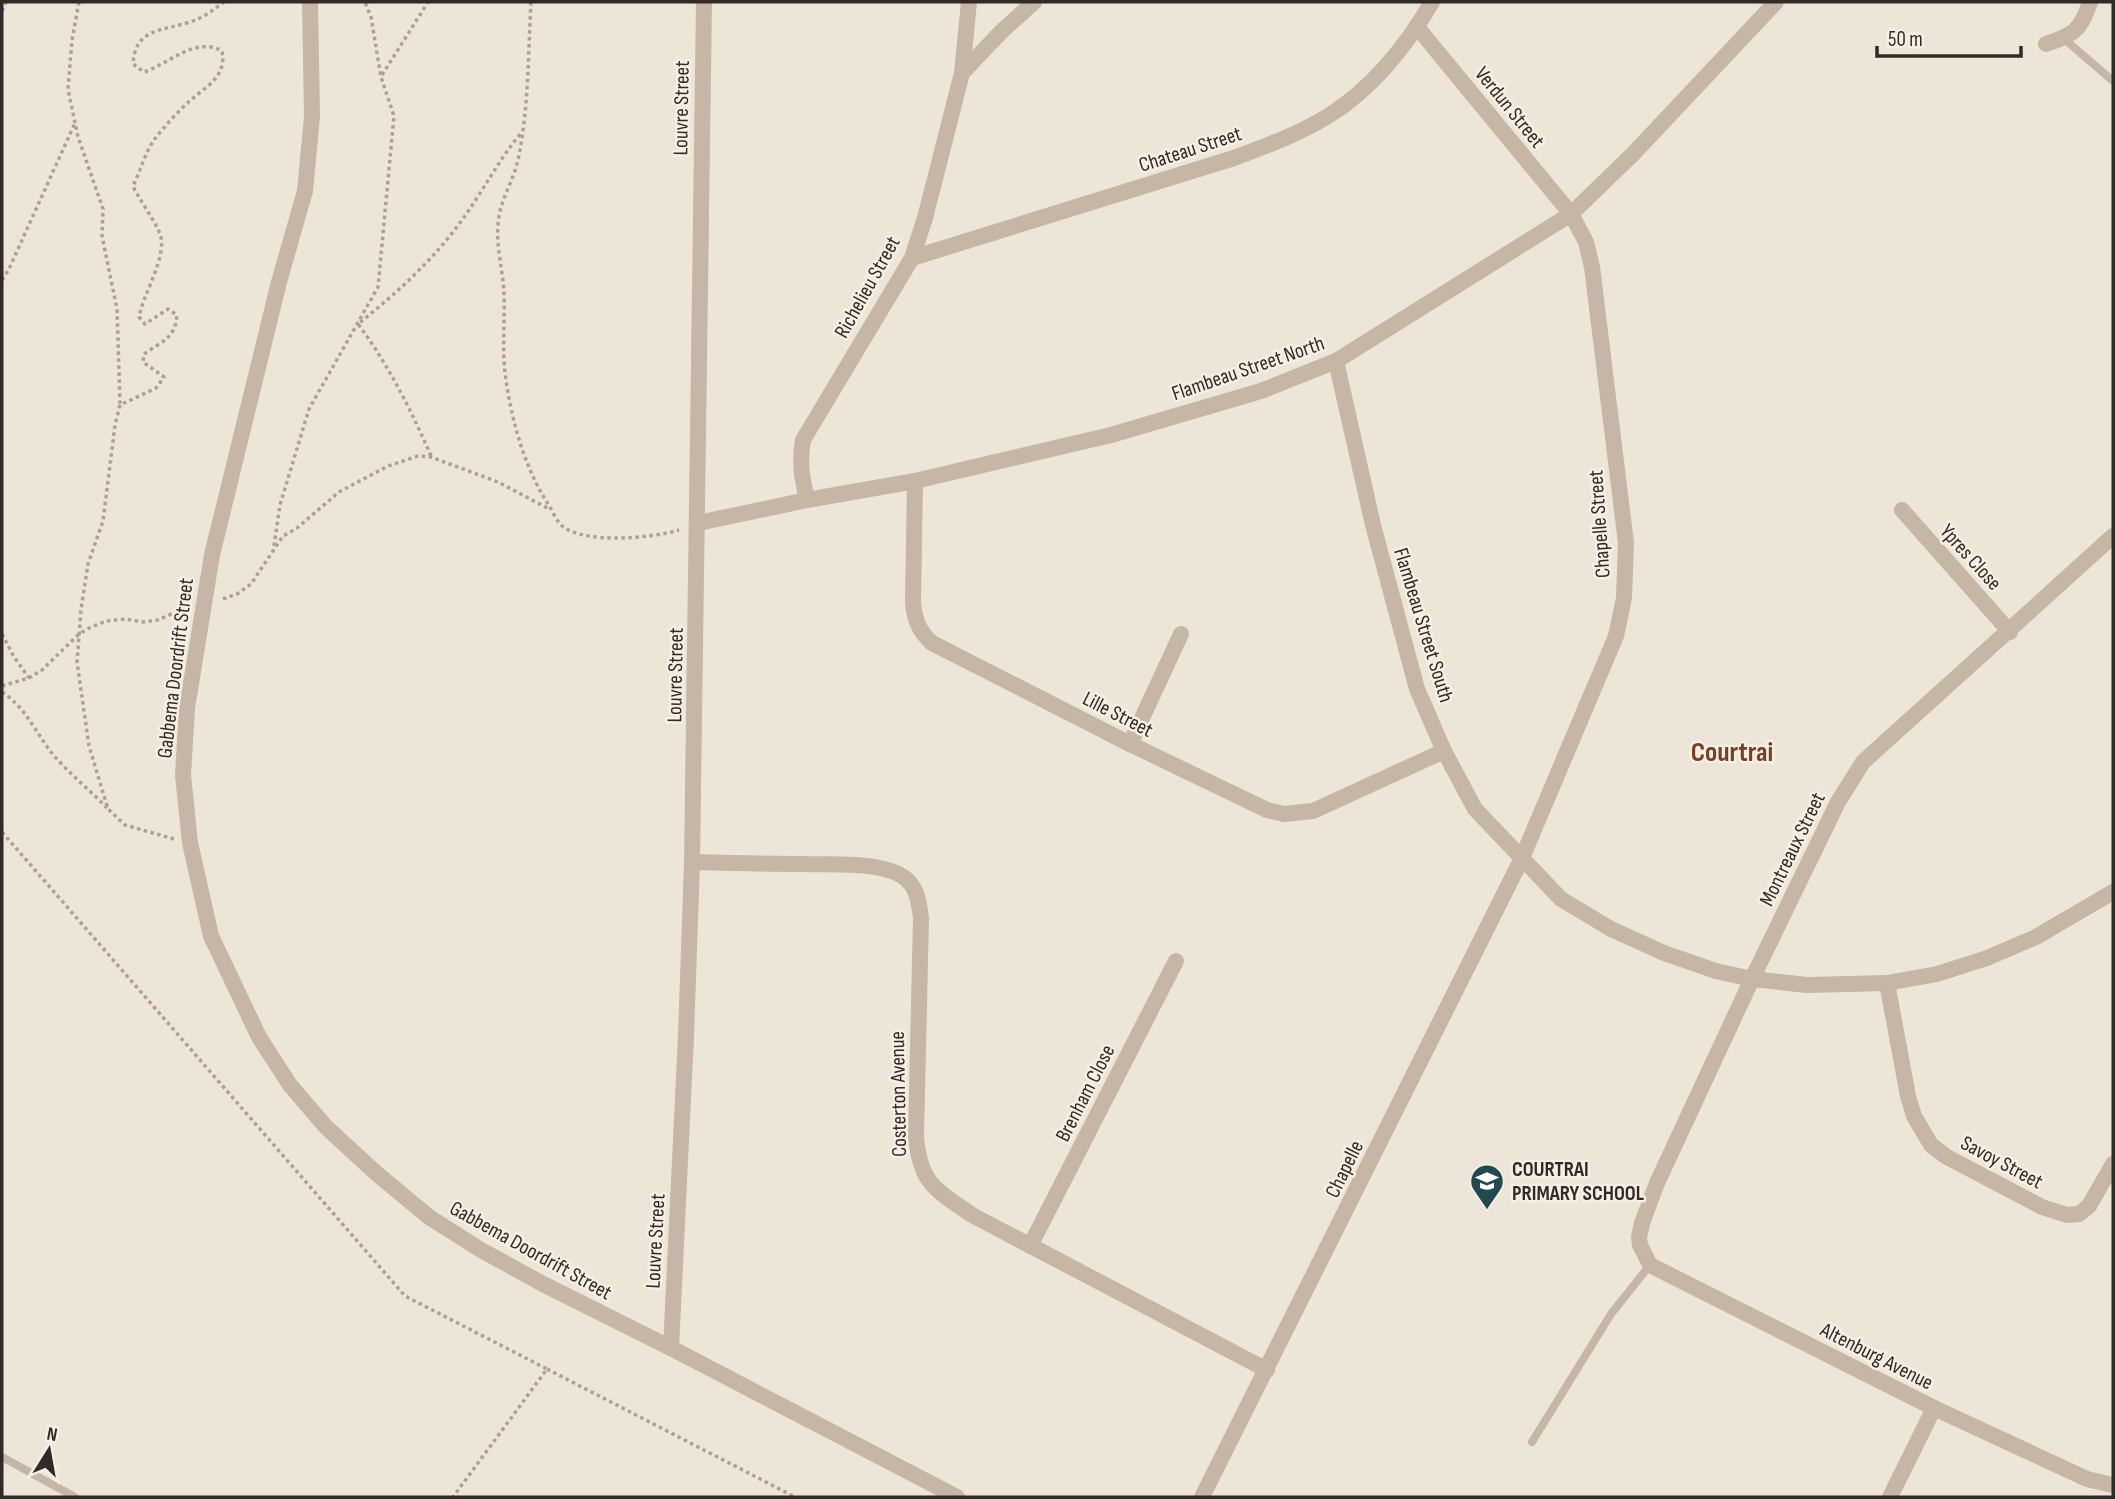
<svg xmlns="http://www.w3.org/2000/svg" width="2115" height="1499" viewBox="0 0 2115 1499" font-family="'Sofia Sans Condensed',sans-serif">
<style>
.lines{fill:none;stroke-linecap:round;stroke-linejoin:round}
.path{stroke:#b1a090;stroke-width:3.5;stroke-dasharray:3.5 3.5;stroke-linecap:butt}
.lane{stroke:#c5b6a6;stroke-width:8}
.street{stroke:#c5b6a6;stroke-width:16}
.labels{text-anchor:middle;stroke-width:5;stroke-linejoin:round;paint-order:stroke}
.street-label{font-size:21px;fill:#322a26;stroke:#f7efe4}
.poi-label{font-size:21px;font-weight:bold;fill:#322a26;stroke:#f7efe4;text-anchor:start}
.district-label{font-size:28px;font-weight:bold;fill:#793e26;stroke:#f7efe4}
</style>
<rect width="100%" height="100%" fill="#eee5d9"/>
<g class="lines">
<!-- path -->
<g class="path">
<path d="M 79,2 L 72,40 L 68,89 L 78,137 L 103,209 L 102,236 L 117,309 L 120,404"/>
<path d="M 531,2 C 528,55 529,107 518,160 C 513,182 499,202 498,225 C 496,247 503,271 504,293 C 505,320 502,346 505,373 C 511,419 524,468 550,507 C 553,513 557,521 561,525 C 583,545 653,538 679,530"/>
<path d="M 2,11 L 6,2"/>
<path d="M 382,75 L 428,2"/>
<path d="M 2,280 L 9,269 L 75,123"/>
<path d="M 431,456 C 411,410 388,364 358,324 C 401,290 442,252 473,204 C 489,180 502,156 521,133"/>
<path d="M 274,546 L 280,505 L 309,409 L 378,287 L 394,116 L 381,77 L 371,17 L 365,2"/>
<path d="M 223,599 L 237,594 L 251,584 L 283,536 L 297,528 L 339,492 L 388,466 L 418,456 L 431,457 L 498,482 L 549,509"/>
<path d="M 2,634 L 14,657 L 29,678"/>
<path d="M 2,686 L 29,678 L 42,670 L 79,634 L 89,628 L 106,621 L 125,619 L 143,622 L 158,620 L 185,608"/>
<path d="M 2,692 C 25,707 35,731 51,752 C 67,772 89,789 107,808"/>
<path d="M 2,832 L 405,1296 L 547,1369 L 453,1497"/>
<path d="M 174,839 L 125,825 L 108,809 L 89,746 L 77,662 L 81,610 L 88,564 L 103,521 L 115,425 L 120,405 L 156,388 L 164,377 L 143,362 L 144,354 C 162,341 175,339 177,315 L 168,309 L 145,324 L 139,317 C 143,294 168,256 160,234 C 153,217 141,203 133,186 C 140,172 145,153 154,140 C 164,127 178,111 192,99 C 207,86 227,76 222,51 C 195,36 169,64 144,72 L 133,64 C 135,28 162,31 190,22 C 203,18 213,10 224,2"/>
<path d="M 547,1369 L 795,1497"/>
</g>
<!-- lane -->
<g class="lane">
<path d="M 2063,38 L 2113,81"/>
<path d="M 1532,1442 L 1611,1314 L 1650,1265"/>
<path d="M 2,1457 L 75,1497"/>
</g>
<!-- street -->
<g class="street">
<path d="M 310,2 L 312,116 L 305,191 L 279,282 L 212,555 L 187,708 L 183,775 L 190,843 L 211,936 L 259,1037 L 290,1085 L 326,1127 L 376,1173 L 429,1217 L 481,1250 L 543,1284 L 671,1348 L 957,1497"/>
<path d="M 2046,44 C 2074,35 2081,30 2090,2"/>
<path d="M 962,73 L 1001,32 L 1034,2"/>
<path d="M 912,258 L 1234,158 C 1266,146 1299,134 1328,116 C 1371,90 1407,45 1432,2"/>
<path d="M 1336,361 L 1373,525 L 1417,689 L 1444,751 L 1475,809 L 1561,899 L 1611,929 L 1664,953 L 1716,971 L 1752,979 L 1807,985 L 1887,983 L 1937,974 L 1987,958 L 2036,937 L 2113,892"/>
<path d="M 915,481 L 913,603 C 915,621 919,631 932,643 L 1130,744 L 1267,810 L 1284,814 L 1313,811 L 1444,751"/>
<path d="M 807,500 C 802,478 799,462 803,440 L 912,258 L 925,218 L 962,73 L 969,2"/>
<path d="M 1902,510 L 2010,632"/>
<path d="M 698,523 L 807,500 L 915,481 L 1111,435 L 1261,391 L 1336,361 L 1571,214 L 1633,154 L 1776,2"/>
<path d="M 2113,536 L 1863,762 L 1838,802 L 1752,979 L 1657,1183 L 1642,1223 L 1639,1237 L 1640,1245 L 1650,1265 L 1934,1408 L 2087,1479 L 2113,1485"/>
<path d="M 1130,744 L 1181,634"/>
<path d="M 692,862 C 728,863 764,864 800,864 C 828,865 878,861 902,876 C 917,885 919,902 921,918 L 916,1136 C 920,1184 935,1189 972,1215 L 1267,1370"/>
<path d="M 1887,983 L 1908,1096 L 1914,1116 L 1931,1145 L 1947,1157 L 2042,1207 L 2067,1215 L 2079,1214 L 2089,1206 L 2113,1164"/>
<path d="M 1030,1246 L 1176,961"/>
<path d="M 671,1348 L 686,1036 L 692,862 L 704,2"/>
<path d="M 1202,1497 L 1522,858 L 1616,636 L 1624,598 L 1626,543 L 1592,267 L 1586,242 L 1571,214 L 1417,27"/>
<path d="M 1890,1497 L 1934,1408"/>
</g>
</g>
<!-- icons -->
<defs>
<g id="school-pin" transform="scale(1.75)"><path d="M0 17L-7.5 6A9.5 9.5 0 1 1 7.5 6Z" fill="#204a4f" stroke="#f7efe4"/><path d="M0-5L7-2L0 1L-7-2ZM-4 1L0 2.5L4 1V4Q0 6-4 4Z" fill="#fff"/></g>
</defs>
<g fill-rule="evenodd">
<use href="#school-pin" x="1487" y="1181"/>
</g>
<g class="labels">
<!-- street labels -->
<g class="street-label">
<text transform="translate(1510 107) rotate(51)" y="7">Verdun Street</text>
<text transform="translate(681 108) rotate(-89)" y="7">Louvre Street</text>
<text transform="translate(1190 149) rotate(-18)" y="7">Chateau Street</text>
<text transform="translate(867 287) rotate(-61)" y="7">Richelieu Street</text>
<text transform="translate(1248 368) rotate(-19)" y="7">Flambeau Street North</text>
<text transform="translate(1599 524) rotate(-94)" y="7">Chapelle Street</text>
<text transform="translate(1971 557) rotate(48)" y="7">Ypres Close</text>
<text transform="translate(1424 625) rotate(73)" y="7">Flambeau Street South</text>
<text transform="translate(175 668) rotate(-83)" y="7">Gabbema Doordrift Street</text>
<text transform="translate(675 675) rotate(-89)" y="7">Louvre Street</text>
<text transform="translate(1118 714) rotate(27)" y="7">Lille Street</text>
<text transform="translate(1792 849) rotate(-64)" y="7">Montreaux Street</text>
<text transform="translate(1085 1093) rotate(-63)" y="7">Brenham Close</text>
<text transform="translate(898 1094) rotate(-91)" y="7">Costerton Avenue</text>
<text transform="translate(2002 1162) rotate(28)" y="7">Savoy Street</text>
<text transform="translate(1344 1169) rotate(-64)" y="7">Chapelle</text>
<text transform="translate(655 1241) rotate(-87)" y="7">Louvre Street</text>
<text transform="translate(531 1250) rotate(29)" y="7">Gabbema Doordrift Street</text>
<text transform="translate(1877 1356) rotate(27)" y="7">Altenburg Avenue</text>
</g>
<!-- poi labels -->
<g class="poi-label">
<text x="1512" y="1176">COURTRAI<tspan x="1512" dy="24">PRIMARY SCHOOL</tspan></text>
</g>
<!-- district labels -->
<g class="district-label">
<text x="1732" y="761">Courtrai</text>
</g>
</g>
<!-- border -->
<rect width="2115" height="1499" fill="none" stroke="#322a26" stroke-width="7"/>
<!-- north arrow -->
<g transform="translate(49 1450) rotate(11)" stroke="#f7efe4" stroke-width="5" paint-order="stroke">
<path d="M0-5L12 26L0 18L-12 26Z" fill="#322a26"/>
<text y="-10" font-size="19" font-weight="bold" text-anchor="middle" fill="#322a26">N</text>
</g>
<!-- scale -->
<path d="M1877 46v10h144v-10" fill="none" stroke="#322a26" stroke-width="3.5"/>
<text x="1888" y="46" font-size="21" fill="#322a26" stroke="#f7efe4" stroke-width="5" paint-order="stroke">50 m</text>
</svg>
